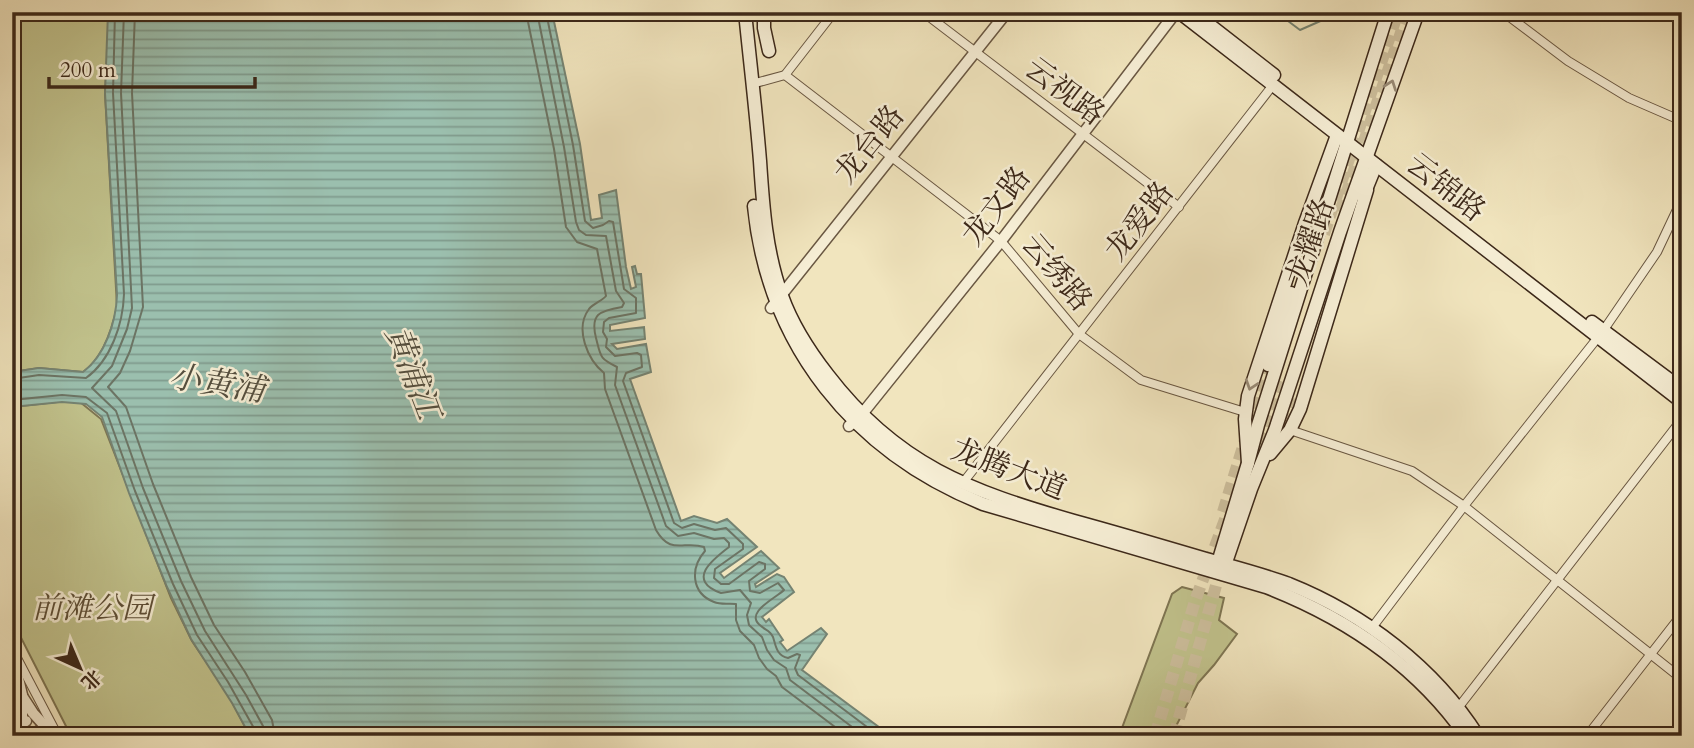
<svg xmlns="http://www.w3.org/2000/svg" width="1694" height="748" viewBox="0 0 1694 748" font-family="Cardo,'Noto Serif SC',serif">
<style>
.green{fill:#c1c28c;stroke:#7e7552;stroke-width:2}
.water{fill:url(#water-rules);stroke:#758372;stroke-width:2}
.lines{fill:none;stroke-linecap:round;stroke-linejoin:round}
.shore{stroke:#6c7464;stroke-width:2}
.stream{stroke:#758372;stroke-width:2}
.secondary-tunnel{stroke:#cdbf9d;stroke-width:12;stroke-dasharray:12 6;stroke-linecap:butt}
.minor-casing{stroke:#695742;stroke-width:10}
.tertiary-casing{stroke:#695742;stroke-width:13}
.secondary-casing{stroke:#3c2819;stroke-width:15}
.minor{stroke:#f6eed5;stroke-width:8}
.tertiary{stroke:#f6eed5;stroke-width:10}
.secondary{stroke:#f6eed5;stroke-width:12}
.oneway{stroke:#998b77}
.labels{text-anchor:middle;stroke-width:5;stroke-linejoin:round;paint-order:stroke}
.street-label{font-size:30px;fill:#3c2819;stroke:#f6eed5}
.park-label{font-size:30px;font-style:italic;fill:#5d4e36;stroke:#f6eed5}
.water-label{font-size:32px;font-style:italic;fill:#544e3e;stroke:#f6eed5}
</style>
<defs>
<pattern id="water-rules" width="6" height="5" patternUnits="userSpaceOnUse" patternTransform="scale(1.75)"><rect width="6" height="5" fill="#9bbfae"/><path d="M0 2.5h6" fill="none" stroke="#809b8d"/></pattern>
</defs>
<rect width="100%" height="100%" fill="#f1e5be"/>
<filter id="stains"><feTurbulence type="fractalNoise" baseFrequency=".00286" numOctaves="4"/><feColorMatrix values="0 0 0 0 .2 0 0 0 0 .09 0 0 0 0 .02 0 0 0 .5 -.17"/></filter>
<radialGradient id="worn" r=".72"><stop offset=".6" stop-color="#630" stop-opacity="0"/><stop offset="1" stop-color="#630" stop-opacity=".3"/></radialGradient>
<!-- green -->
<g class="green">
<path d="M 12,12 L 108,12 L 110,18 L 105,93 L 117,306 C 112,330 103,358 83,372 L 39,368 L 12,372 Z"/>
<path d="M 66,401 L 80,402 L 101,419 L 171,598 L 192,641 L 228,694 L 250,736 L 71,736 L 12,620 L 12,407 Z"/>
<path d="M 1182,587 L 1224,598 L 1219,620 L 1237,634 L 1214,665 L 1198,683 L 1171,736 L 1119,736 L 1172,594 Z"/>
</g>
<!-- water -->
<path class="water" d="M 108,12 L 552,12 L 580,144 L 591,220 L 602,218 L 599,195 L 616,190 L 626,267 L 631,289 L 636,287 L 632,267 L 635,266 L 637,274 L 641,274 L 645,318 L 610,325 L 610,331 L 644,327 L 645,339 L 612,344 L 617,349 L 646,344 L 651,372 L 630,379 L 681,521 L 694,516 L 717,523 L 727,519 L 757,547 L 720,573 L 724,578 L 761,551 L 779,568 L 755,584 L 756,587 L 777,574 L 784,577 L 794,592 L 762,617 L 766,622 L 769,619 L 783,640 L 780,642 L 787,651 L 821,628 L 827,634 L 802,670 L 891,736 L 250,736 L 232,703 L 191,639 L 167,587 L 129,493 L 102,417 L 86,404 L 62,402 L 12,407 L 12,372 L 39,368 L 83,372 C 105,356 116,322 117,295 L 105,93 Z"/>
<g class="lines">
<!-- shore -->
<g class="shore">
<path d="M 124,12 L 121,93 L 132,308 L 127,329 L 112,366 L 92,388 L 116,411 L 143,488 L 181,581 L 205,631 L 246,695 L 263,726 L 265,736"/>
<path d="M 135,12 L 132,93 L 143,307 L 130,351 L 120,373 L 108,387 L 126,407 L 153,484 L 191,577 L 214,625 L 245,672 L 272,720 L 275,736"/>
<path d="M 526,12 L 554,149 L 566,227 L 577,242 L 597,249 L 606,296 C 602,301 594,303 589,309 C 574,329 588,360 604,373 L 605,389 L 656,530 C 671,556 684,540 704,547 L 705,551 C 690,568 691,593 714,602 C 721,605 729,603 736,604 L 736,620 L 740,631 L 754,645 L 759,658 L 767,669 L 776,676 L 782,687 L 847,736"/>
<path d="M 537,12 L 564,147 L 576,222 L 579,230 L 586,235 L 606,236 L 616,291 L 624,303 L 622,307 C 599,311 590,314 596,338 C 601,357 599,358 617,367 L 615,385 L 666,526 L 678,536 L 694,533 L 714,539 L 724,538 L 729,543 L 729,547 C 712,560 686,580 721,593 L 740,590 L 751,603 L 747,615 L 749,625 L 762,637 L 767,650 L 774,660 L 786,668 L 790,680 L 864,736"/>
<path d="M 546,12 L 573,145 L 585,221 L 593,228 L 603,225 L 609,221 L 613,222 L 624,289 L 636,298 L 636,313 L 609,318 L 604,322 L 603,332 L 607,339 L 606,347 L 615,356 L 637,353 L 641,355 L 642,367 L 626,373 L 623,381 L 674,523 L 682,528 L 694,524 L 715,530 L 726,528 L 743,544 L 743,549 L 715,569 L 714,578 L 721,584 L 729,584 L 759,562 L 765,564 L 765,569 L 749,581 L 750,591 L 760,593 L 778,583 L 784,590 C 776,598 743,613 761,626 C 765,630 770,630 773,637 C 776,646 776,655 788,658 L 797,654 L 800,655 L 795,668 L 798,675 L 879,736"/>
<path d="M 12,379 L 39,375 L 86,378 C 111,360 123,324 124,294 L 113,93 L 115,12"/>
<path d="M 12,400 L 62,395 L 86,397 L 107,413 L 135,491 L 173,584 L 197,635 L 228,682 L 255,730 L 256,736"/>
</g>
<!-- stream -->
<path class="stream" d="M 1276,12 L 1300,30 L 1341,12"/>
<!-- secondary-tunnel -->
<g class="secondary-tunnel">
<path d="M 1340,212 L 1408,12"/>
<path d="M 1324,234 L 1398,12"/>
<path d="M 1277,441 L 1293,398"/>
<path d="M 1264,445 L 1285,379"/>
<path d="M 1223,512 L 1268,365"/>
<path d="M 1155,736 L 1195,601 L 1230,506"/>
<path d="M 1174,736 L 1222,564"/>
</g>
<!-- minor casing -->
<g class="minor-casing">
<g id="minor">
<path d="M 923,12 L 1179,207"/>
<path d="M 1503,12 L 1568,61 L 1629,98 L 1682,121"/>
<path d="M 785,75 L 1001,241 L 1079,334 L 1141,380 L 1245,412"/>
<path d="M 752,84 L 785,75 L 834,12"/>
<path d="M 1290,430 L 1412,471 L 1464,506 L 1682,679"/>
<path d="M 962,484 L 1273,85"/>
<path d="M 1371,629 L 1464,506 L 1603,331 L 1657,252 L 1682,199"/>
<path d="M 17,658 L 58,736"/>
<path d="M 1458,708 L 1682,419"/>
<path d="M 1587,736 L 1682,614"/>
</g>
</g>
<!-- tertiary casing -->
<g class="tertiary-casing">
<g id="tertiary">
<path d="M 771,308 L 1007,12"/>
<path d="M 849,426 L 862,414 L 1001,241 L 1176,12"/>
<path d="M 12,653 L 22,695 L 22,736"/>
<path d="M 12,693 L 13,730"/>
<path d="M 22,696 L 33,713 L 54,736"/>
<path d="M 12,736 L 16,725 L 26,721"/>
<path d="M 30,736 L 39,731 L 53,736"/>
</g>
</g>
<!-- secondary casing -->
<g class="secondary-casing">
<g id="secondary">
<path d="M 745,12 C 750,62 756,111 760,161 C 763,207 766,252 782,296 C 792,324 810,352 828,375 C 897,465 970,491 1074,521 C 1118,533 1162,546 1206,559 C 1234,567 1262,574 1289,584 C 1364,614 1434,667 1478,736"/>
<path d="M 764,12 L 764,28 L 769,51"/>
<path d="M 1179,12 L 1682,402"/>
<path d="M 1193,12 L 1274,75"/>
<path d="M 1363,197 L 1376,165"/>
<path d="M 754,206 C 768,346 854,452 983,504 L 1266,587 C 1346,618 1416,665 1466,736"/>
<path d="M 1592,322 L 1682,389"/>
<path d="M 1268,365 L 1291,293"/>
<path d="M 1270,454 L 1290,430 L 1300,409 L 1367,190"/>
<path d="M 1248,463 L 1258,425 L 1388,12"/>
<path d="M 1220,556 L 1248,463 L 1245,419 L 1248,396 L 1305,223 L 1337,135"/>
<path d="M 1223,571 L 1251,489 L 1275,430 L 1340,232 L 1418,12"/>
</g>
</g>
<!-- minor -->
<use href="#minor" class="minor"/>
<!-- tertiary -->
<use href="#tertiary" class="tertiary"/>
<!-- secondary -->
<use href="#secondary" class="secondary"/>
</g>
<!-- one-way arrows -->
<defs><path id="oneway-chevron" d="M-2-3.5L2.5 0L-2 3.5" fill="none" stroke-width="1.6" stroke-linecap="round" stroke-linejoin="round" transform="scale(1.75)"/></defs>
<g class="oneway">
<use href="#oneway-chevron" transform="translate(1391 85) rotate(-70)"/>
<use href="#oneway-chevron" transform="translate(1251 385) rotate(108)"/>
</g>
<g class="labels">
<!-- street labels -->
<g class="street-label">
<text transform="translate(1065 91) rotate(37)" y="10">云视路</text>
<text transform="translate(869 144) rotate(-51)" y="10">龙台路</text>
<text transform="translate(1446 187) rotate(38)" y="10">云锦路</text>
<text transform="translate(996 206) rotate(-52)" y="10">龙文路</text>
<text transform="translate(1139 221) rotate(-52)" y="10">龙爱路</text>
<text transform="translate(1310 242) rotate(-71)" y="10">龙耀路</text>
<text transform="translate(1057 272) rotate(50)" y="10">云绣路</text>
<text transform="translate(1009 469) rotate(21)" y="10">龙腾大道</text>
</g>
<!-- park labels -->
<g class="park-label">
<text x="92" y="618">前滩公园</text>
</g>
<!-- water labels -->
<g class="water-label">
<text transform="translate(413 372) rotate(69)" y="11">黄浦江</text>
<text transform="translate(217 383) rotate(9)" y="11">小黄浦</text>
</g>
</g>
<!-- margin -->
<rect width="1694" height="748" fill="none" stroke="#f1e5be" stroke-width="42"/>
<rect x="14" y="14" width="1666" height="720" fill="none" stroke="#3c2819" stroke-width="3.5"/>
<rect x="21" y="21" width="1652" height="706" fill="none" stroke="#3c2819" stroke-width="2"/>
<!-- north arrow -->
<g transform="translate(80 668) rotate(136)" stroke="#f6eed5" stroke-width="5" paint-order="stroke">
<path d="M0-5L12 26L0 18L-12 26Z" fill="#3c2819"/>
<text y="-10" font-size="19" font-weight="bold" text-anchor="middle" fill="#3c2819">北</text>
</g>
<!-- scale -->
<path d="M49 77v10h206v-10" fill="none" stroke="#3c2819" stroke-width="3.5"/>
<text x="60" y="77" font-size="21" fill="#3c2819" stroke="#f6eed5" stroke-width="5" paint-order="stroke">200 m</text>
<rect width="100%" height="100%" filter="url(#stains)"/>
<rect width="100%" height="100%" fill="url(#worn)"/>
</svg>
